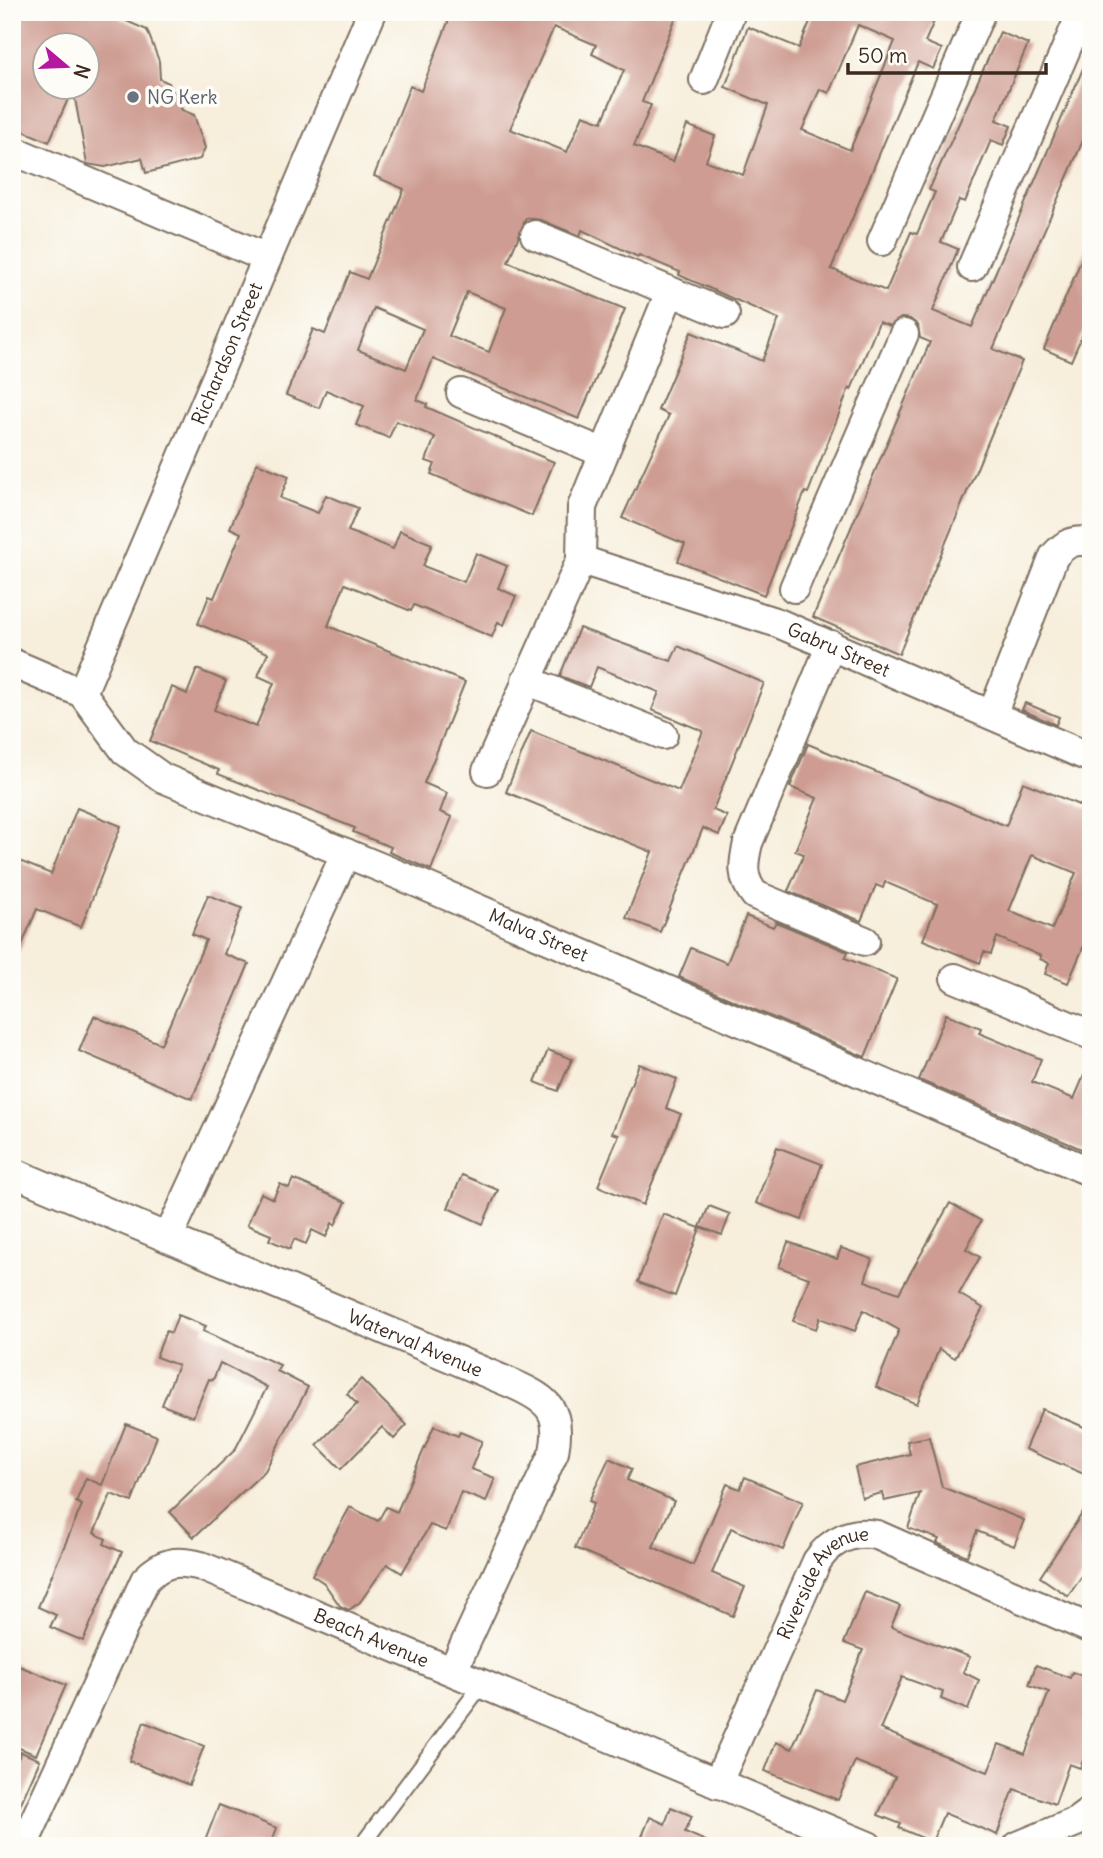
<svg xmlns="http://www.w3.org/2000/svg" width="1103" height="1858" viewBox="0 0 1103 1858" font-family="Delius,sans-serif">
<style>
.building{fill:#ce9c92;fill-rule:evenodd}
.lines{fill:none;stroke-linecap:round;stroke-linejoin:round}
.service-casing{stroke:#7d6f60;stroke-width:18}
.minor-casing{stroke:#7d6f60;stroke-width:32}
.service{stroke:#fff;stroke-width:14}
.minor{stroke:#fff;stroke-width:28}
.worship-dot{fill:#6b7280;stroke:#fdfcf7;stroke-width:2.5}
.labels{text-anchor:middle;stroke-width:7;stroke-linejoin:round;paint-order:stroke}
.worship-label{font-size:19px;fill:#5b616d;stroke:#fdfcf7;text-anchor:start}
.street-label{font-size:19px;fill:#3b2a1e;stroke:#fdfcf7}
</style>
<rect width="100%" height="100%" fill="#fdfcf7"/>
<filter id="ink" filterUnits="userSpaceOnUse"><feTurbulence type="fractalNoise" baseFrequency=".0143" numOctaves="2"/><feDisplacementMap in="SourceGraphic" scale="14" xChannelSelector="R" yChannelSelector="G"/><feConvolveMatrix kernelMatrix="1 2 1 2 8 2 1 2 1" color-interpolation-filters="sRGB"/></filter>
<filter id="wash" filterUnits="userSpaceOnUse"><feTurbulence type="fractalNoise" baseFrequency=".00686" numOctaves="4" result="noise"/><feDisplacementMap in="SourceGraphic" scale="28" xChannelSelector="R" yChannelSelector="G"/><feGaussianBlur stdDeviation="1.57" result="paint"/><feColorMatrix in="noise" values="0 0 0 0 0 0 0 0 0 0 0 0 0 0 0 0 0 1.4 0 .05"/><feComposite in="paint" operator="in"/></filter>
<g filter="url(#wash)">
<rect width="100%" height="100%" fill="#f7eedb"/>
<g id="blocks">
<!-- building -->
<g class="building">
<path d="M 12,12 L 119,12 L 117,17 L 147,30 L 159,61 L 160,79 L 169,83 L 182,110 L 194,115 L 205,148 L 200,159 L 146,173 L 142,158 L 105,167 L 87,164 L 73,88 L 88,88 L 88,46 L 46,46 L 46,88 L 73,88 L 49,142 L 12,126 Z"/>
<path d="M 452,12 L 678,12 L 642,102 L 651,105 L 634,146 L 673,162 L 687,125 L 715,136 L 706,161 L 743,175 L 768,105 L 725,87 L 748,27 L 799,48 L 814,12 L 938,12 L 925,42 L 942,49 L 933,69 L 918,62 L 831,269 L 886,291 L 911,232 L 917,234 L 935,192 L 929,190 L 1000,32 L 1028,44 L 996,120 L 1011,126 L 1003,145 L 991,140 L 965,202 L 959,200 L 941,242 L 958,249 L 933,311 L 972,327 L 1091,50 L 1091,122 L 993,349 L 1022,361 L 899,654 L 813,617 L 930,342 L 920,338 L 918,325 L 910,319 L 901,318 L 890,326 L 879,322 L 851,390 L 849,388 L 808,493 L 805,492 L 764,595 L 678,561 L 685,544 L 622,518 L 669,415 L 658,410 L 691,332 L 762,361 L 779,319 L 679,275 L 680,272 L 639,255 L 638,257 L 582,230 L 580,236 L 541,220 L 526,218 L 508,262 L 625,309 L 579,419 L 433,359 L 417,400 L 427,404 L 426,407 L 554,462 L 532,516 L 431,474 L 435,464 L 426,461 L 435,437 L 396,421 L 389,438 L 356,425 L 364,406 L 326,390 L 319,408 L 286,395 L 313,329 L 325,334 L 350,272 L 367,279 L 404,189 L 374,176 L 410,86 L 421,91 ZM 858,25 L 895,41 L 850,150 L 802,130 L 820,89 L 829,93 ZM 554,27 L 596,45 L 592,54 L 624,70 L 602,122 L 583,115 L 567,152 L 510,129 ZM 467,292 L 506,308 L 489,352 L 449,336 ZM 374,308 L 423,329 L 406,369 L 358,350 Z"/>
<path d="M 1090,239 L 1091,315 L 1071,361 L 1044,349 Z"/>
<path d="M 257,463 L 289,476 L 280,498 L 318,513 L 326,495 L 358,508 L 348,531 L 393,549 L 400,531 L 432,544 L 423,566 L 464,582 L 476,553 L 507,566 L 498,588 L 516,596 L 504,625 L 498,622 L 492,637 L 414,605 L 411,611 L 345,584 L 328,626 L 465,682 L 424,783 L 447,793 L 440,812 L 452,817 L 431,870 L 389,852 L 391,847 L 353,832 L 355,828 L 218,774 L 219,770 L 150,741 L 172,687 L 187,694 L 197,669 L 226,681 L 214,710 L 256,727 L 274,683 L 258,676 L 268,653 L 198,624 L 209,596 L 214,598 L 241,533 L 230,528 Z"/>
<path d="M 579,628 L 671,661 L 678,646 L 764,683 L 713,810 L 727,816 L 719,835 L 703,828 L 660,932 L 626,918 L 652,852 L 506,792 L 531,731 L 679,791 L 703,731 L 652,710 L 659,692 L 597,667 L 589,687 L 560,676 Z"/>
<path d="M 1025,703 L 1059,717 L 1056,725 L 1022,710 Z"/>
<path d="M 808,744 L 1006,826 L 1023,782 L 1091,810 L 1091,929 L 1068,983 L 1045,974 L 1049,963 L 1040,959 L 1041,956 L 997,937 L 991,954 L 984,952 L 980,963 L 923,940 L 937,904 L 885,882 L 883,888 L 876,885 L 861,921 L 788,891 L 804,854 L 795,851 L 817,798 L 790,787 ZM 1032,855 L 1076,873 L 1052,929 L 1009,911 Z"/>
<path d="M 77,808 L 121,826 L 81,927 L 37,909 L 12,968 L 12,858 L 51,874 Z"/>
<path d="M 208,895 L 242,908 L 224,954 L 249,964 L 192,1099 L 79,1051 L 94,1016 L 161,1044 L 206,940 L 192,934 Z"/>
<path d="M 746,916 L 773,927 L 776,922 L 848,952 L 845,958 L 897,979 L 865,1057 L 679,977 L 691,948 L 727,963 Z"/>
<path d="M 946,1014 L 981,1028 L 979,1033 L 1041,1059 L 1032,1082 L 1074,1099 L 1091,1059 L 1091,1153 L 919,1080 Z"/>
<path d="M 548,1050 L 572,1059 L 558,1091 L 535,1082 Z"/>
<path d="M 639,1064 L 677,1079 L 666,1108 L 681,1114 L 643,1205 L 598,1186 L 619,1135 L 612,1133 Z"/>
<path d="M 777,1147 L 822,1164 L 802,1220 L 756,1203 Z"/>
<path d="M 462,1175 L 498,1190 L 483,1224 L 448,1208 Z"/>
<path d="M 293,1179 L 346,1202 L 335,1225 L 332,1223 L 326,1237 L 312,1230 L 306,1244 L 294,1239 L 290,1249 L 269,1240 L 271,1235 L 247,1225 L 261,1193 L 273,1199 L 280,1184 L 289,1188 Z"/>
<path d="M 950,1203 L 981,1221 L 966,1249 L 980,1257 L 959,1294 L 983,1308 L 955,1358 L 939,1349 L 917,1404 L 876,1387 L 899,1330 L 863,1310 L 855,1331 L 820,1318 L 816,1329 L 793,1321 L 809,1278 L 779,1267 L 788,1242 L 837,1259 L 841,1248 L 872,1259 L 865,1281 L 899,1293 Z"/>
<path d="M 709,1206 L 730,1214 L 722,1235 L 700,1227 Z"/>
<path d="M 663,1214 L 700,1228 L 675,1296 L 638,1282 Z"/>
<path d="M 178,1315 L 206,1326 L 203,1331 L 280,1365 L 277,1371 L 308,1387 L 265,1471 L 194,1537 L 170,1512 L 235,1450 L 267,1387 L 220,1363 L 213,1380 L 209,1379 L 193,1417 L 162,1405 L 178,1365 L 156,1357 L 166,1331 L 171,1333 Z"/>
<path d="M 361,1379 L 407,1425 L 394,1439 L 382,1427 L 341,1469 L 317,1445 L 357,1404 L 347,1394 Z"/>
<path d="M 1042,1409 L 1091,1430 L 1091,1477 L 1025,1449 Z"/>
<path d="M 126,1424 L 157,1436 L 132,1502 L 111,1494 L 94,1533 L 106,1539 L 104,1544 L 122,1552 L 83,1641 L 50,1627 L 56,1615 L 38,1607 L 82,1505 L 76,1502 L 86,1478 L 102,1485 Z"/>
<path d="M 434,1426 L 458,1436 L 460,1432 L 482,1441 L 471,1469 L 495,1478 L 486,1502 L 461,1492 L 446,1531 L 430,1525 L 402,1573 L 387,1564 L 360,1602 L 349,1610 L 340,1606 L 324,1583 L 312,1575 L 350,1507 L 378,1521 L 386,1507 L 397,1512 Z"/>
<path d="M 929,1437 L 942,1487 L 1024,1520 L 1014,1546 L 977,1531 L 967,1556 L 937,1543 L 939,1539 L 908,1528 L 920,1493 L 884,1501 L 882,1493 L 862,1498 L 855,1467 L 910,1454 L 907,1441 Z"/>
<path d="M 609,1458 L 632,1469 L 627,1480 L 674,1501 L 653,1547 L 693,1565 L 727,1484 L 740,1489 L 745,1477 L 803,1502 L 783,1550 L 731,1528 L 712,1573 L 745,1587 L 733,1616 L 575,1548 L 594,1503 L 589,1501 Z"/>
<path d="M 1091,1500 L 1091,1563 L 1068,1596 L 1040,1577 Z"/>
<path d="M 865,1592 L 900,1606 L 891,1627 L 970,1657 L 963,1672 L 979,1680 L 968,1710 L 941,1699 L 943,1692 L 902,1677 L 880,1729 L 938,1753 L 988,1772 L 999,1744 L 1025,1754 L 1049,1692 L 1029,1685 L 1036,1665 L 1070,1678 L 1072,1672 L 1091,1679 L 1091,1739 L 1080,1768 L 1069,1764 L 1055,1804 L 1014,1789 L 997,1835 L 944,1813 L 932,1842 L 899,1828 L 901,1824 L 878,1815 L 895,1777 L 855,1761 L 838,1800 L 765,1771 L 776,1742 L 792,1749 L 817,1690 L 842,1700 L 863,1650 L 844,1643 Z"/>
<path d="M 12,1663 L 66,1685 L 36,1755 L 12,1745 Z"/>
<path d="M 144,1722 L 204,1746 L 189,1785 L 129,1761 Z"/>
<path d="M 21,1752 L 40,1760 L 12,1823 L 12,1772 Z"/>
<path d="M 219,1805 L 277,1828 L 270,1846 L 203,1846 Z"/>
<path d="M 671,1807 L 692,1816 L 685,1832 L 717,1846 L 638,1846 L 650,1817 L 665,1824 Z"/>
</g>
</g>
</g>
<g filter="url(#ink)">
<use href="#blocks" fill-opacity="0" stroke="#7d6f60" stroke-width="2"/>
<g class="lines">
<!-- service casing -->
<g class="service-casing">
<path id="service" d="M 361,1846 L 483,1683"/>
</g>
<!-- minor casing -->
<g class="minor-casing">
<g id="minor">
<path d="M 704,80 L 731,12"/>
<path d="M 12,150 L 267,258"/>
<path d="M 535,235 L 725,314"/>
<path d="M 882,241 L 981,12"/>
<path d="M 972,267 L 1082,12"/>
<path d="M 461,393 L 604,453"/>
<path id="s1" d="M 581,560 L 778,623 L 1091,758"/>
<path d="M 794,588 L 904,334"/>
<path d="M 831,645 L 748,843 C 743,864 741,878 755,895 L 865,941"/>
<path id="s2" d="M 12,663 L 82,693 L 125,751 L 163,778 L 411,880 L 1091,1172"/>
<path d="M 526,680 L 663,735"/>
<path id="s3" d="M 82,693 L 372,12"/>
<path d="M 992,715 L 1054,556 C 1066,543 1073,539 1091,542"/>
<path d="M 487,771 L 581,560 L 582,507 L 670,292"/>
<path d="M 955,978 L 1091,1035"/>
<path id="s4" d="M 12,1172 L 513,1384 C 549,1400 562,1411 554,1452 L 453,1670"/>
<path d="M 168,1238 L 346,853"/>
<path id="s5" d="M 717,1784 L 817,1561 C 831,1540 852,1530 877,1535 L 1091,1629"/>
<path id="s6" d="M 23,1846 L 145,1580 C 163,1561 177,1560 201,1566 L 868,1846"/>
<path d="M 1018,1846 L 1076,1822 L 1091,1811"/>
</g>
</g>
<!-- service -->
<use href="#service" class="service"/>
<!-- minor -->
<use href="#minor" class="minor"/>
</g>
</g>
<!-- markers -->
<circle class="worship-dot" cx="133" cy="97" r="7"/>
<g class="labels">
<!-- worship labels -->
<g class="worship-label">
<text x="147" y="104">NG Kerk</text>
</g>
<!-- street labels -->
<g class="street-label">
<text dy="7" stroke="none"><textPath href="#s3" startOffset="369">Richardson Street</textPath></text>
<text dy="7" stroke="none"><textPath href="#s1" startOffset="273">Gabru Street</textPath></text>
<text dy="7" stroke="none"><textPath href="#s2" startOffset="602">Malva Street</textPath></text>
<text dy="7" stroke="none"><textPath href="#s4" startOffset="438">Waterval Avenue</textPath></text>
<text dy="7" stroke="none"><textPath href="#s5" startOffset="233">Riverside Avenue</textPath></text>
<text dy="7" stroke="none"><textPath href="#s6" startOffset="539">Beach Avenue</textPath></text>
</g>
</g>
<!-- margin -->
<rect width="1103" height="1858" fill="none" stroke="#fdfcf7" stroke-width="42"/>
<!-- north arrow -->
<g transform="translate(66 66) rotate(109)"><circle r="33" fill="#fdfcf7" stroke="#afa8a0" stroke-width="2"/>
<path d="M0-5L12 26L0 18L-12 26Z" fill="#b5179e"/>
<text y="-10" font-size="19" font-weight="bold" text-anchor="middle" fill="#3b2a1e">N</text>
</g>
<!-- scale -->
<path d="M848 63v10h198v-10" fill="none" stroke="#3b2a1e" stroke-width="3.5"/>
<text x="858" y="63" font-size="21" fill="#3b2a1e" stroke="#fdfcf7" stroke-width="5" paint-order="stroke">50 m</text>
</svg>
